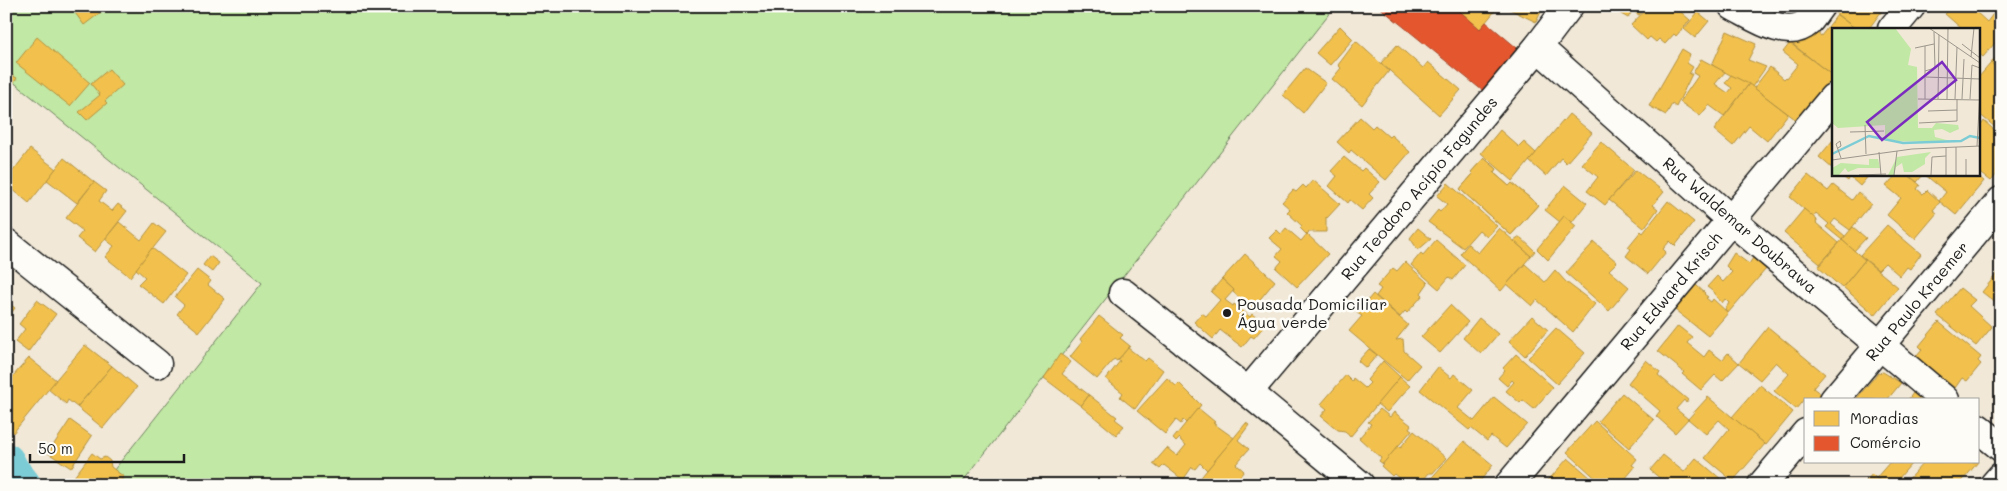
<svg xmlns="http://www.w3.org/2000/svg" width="2007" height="491" viewBox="0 0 2007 491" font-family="Mali,sans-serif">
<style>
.green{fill:#c1e8a4;stroke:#6e8260}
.homes{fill:#f2c14e;stroke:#b2903f}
.shops{fill:#e4572e;stroke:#a84529}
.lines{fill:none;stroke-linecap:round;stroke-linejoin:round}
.river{stroke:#7cccd6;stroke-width:38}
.minor-casing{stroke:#1c1c1c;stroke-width:31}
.minor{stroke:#fdfcf7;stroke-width:28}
.poi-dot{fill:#1c1c1c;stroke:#fdfcf7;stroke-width:2}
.labels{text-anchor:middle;stroke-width:5;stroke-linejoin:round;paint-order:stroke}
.street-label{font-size:16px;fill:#1c1c1c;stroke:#fdfcf7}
.poi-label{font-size:16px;fill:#1c1c1c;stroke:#fdfcf7;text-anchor:start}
.inset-river{fill:none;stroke:#7cccd6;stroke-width:2.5}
.inset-road{fill:none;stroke:#9c968c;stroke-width:1}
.view{fill:#7b2cbf;fill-opacity:0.15;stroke:#7b2cbf;stroke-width:2.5}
.inset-edge{fill:none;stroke:#1c1c1c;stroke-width:2.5}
</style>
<rect width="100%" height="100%" fill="#f1e8d7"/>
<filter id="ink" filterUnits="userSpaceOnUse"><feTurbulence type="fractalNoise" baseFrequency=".02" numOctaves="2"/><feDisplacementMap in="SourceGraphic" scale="10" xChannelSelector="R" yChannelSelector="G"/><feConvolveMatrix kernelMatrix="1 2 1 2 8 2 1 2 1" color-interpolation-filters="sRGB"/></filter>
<g filter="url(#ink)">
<!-- green -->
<path class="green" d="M 6,6 L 1335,6 L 960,485 L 102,485 L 262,283 L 6,76 Z"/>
<!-- homes -->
<g class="homes">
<path d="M 70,6 L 109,6 L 84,25 Z"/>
<path d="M 1454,6 L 1499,6 L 1480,29 Z"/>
<path d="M 1503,6 L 1544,6 L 1536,22 Z"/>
<path d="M 1607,6 L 1646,6 L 1639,15 L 1632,11 L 1628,18 Z"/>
<path d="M 1649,6 L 1674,6 L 1690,20 L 1676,36 L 1674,34 L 1665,44 L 1659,39 L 1656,42 L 1650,37 L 1647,40 L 1631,25 Z"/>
<path d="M 1838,6 L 1892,6 L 1888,11 L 1884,8 L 1870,27 L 1871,29 L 1856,29 L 1834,12 Z"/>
<path d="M 1952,6 L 1977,6 L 1975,11 L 1987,22 L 1993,14 L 2001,20 L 2001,36 L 1983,57 L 1978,53 L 1978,29 L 1962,29 L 1945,14 Z"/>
<path d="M 1698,12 L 1709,21 L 1695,38 L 1684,29 Z"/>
<path d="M 1837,15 L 1856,29 L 1833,29 L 1833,76 L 1791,43 L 1816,32 L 1821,36 Z"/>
<path d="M 1340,26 L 1353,39 L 1330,65 L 1316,53 Z"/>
<path d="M 1727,31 L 1756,44 L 1748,60 L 1766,67 L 1752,87 L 1712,65 Z"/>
<path d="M 37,37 L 90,83 L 70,106 L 16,63 Z"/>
<path d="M 1356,41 L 1389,71 L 1362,105 L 1332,79 L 1341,68 L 1338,65 Z"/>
<path d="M 1790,43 L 1833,76 L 1833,80 L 1799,122 L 1754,88 L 1770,67 L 1784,79 L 1786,77 L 1787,78 L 1798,64 L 1783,52 Z"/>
<path d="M 1397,45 L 1423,68 L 1428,62 L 1461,90 L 1439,115 L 1381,63 Z"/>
<path d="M 1682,49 L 1690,54 L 1687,63 L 1693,67 L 1689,74 L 1692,74 L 1676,107 L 1672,104 L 1666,115 L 1649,106 Z"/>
<path d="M 2001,51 L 2001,72 L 1991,63 Z"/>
<path d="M 1701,59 L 1725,72 L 1715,84 L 1728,93 L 1732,88 L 1725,83 L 1731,75 L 1749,84 L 1724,116 L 1709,105 L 1700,116 L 1680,102 L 1698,76 L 1693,73 Z"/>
<path d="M 1991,63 L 2001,72 L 2001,132 L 1978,113 L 1978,78 Z"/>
<path d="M 1305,68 L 1326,83 L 1303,113 L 1283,95 Z"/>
<path d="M 109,69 L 123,85 L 105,101 L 107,103 L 87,120 L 79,112 L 100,95 L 91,84 Z"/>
<path d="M 6,72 L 17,78 L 7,93 L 6,93 Z"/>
<path d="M 1749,84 L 1788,114 L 1767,141 L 1749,126 L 1733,146 L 1714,130 Z"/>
<path d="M 1569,114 L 1592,133 L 1566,163 L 1561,158 L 1546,176 L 1529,161 Z"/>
<path d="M 1360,117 L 1372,128 L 1375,125 L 1389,137 L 1391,135 L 1410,152 L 1386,180 L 1351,150 L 1349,153 L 1337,142 Z"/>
<path d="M 1978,121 L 1982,124 L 1984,121 L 2001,136 L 2001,170 L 1991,181 L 1978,171 Z"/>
<path d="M 1500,130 L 1519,147 L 1524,142 L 1536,153 L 1513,181 L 1481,153 Z"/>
<path d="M 1833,140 L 1833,169 L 1819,157 Z"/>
<path d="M 1601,142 L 1634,170 L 1605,205 L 1587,191 L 1598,177 L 1582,164 Z"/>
<path d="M 30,149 L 56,169 L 29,203 L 6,184 L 6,171 L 9,168 L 13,171 Z"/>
<path d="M 1344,157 L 1361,171 L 1364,168 L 1380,182 L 1369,194 L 1373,198 L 1362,210 L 1350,200 L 1348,203 L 1329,186 L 1337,176 L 1331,171 Z"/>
<path d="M 6,158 L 13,163 L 6,171 Z"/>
<path d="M 64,158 L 94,182 L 77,203 L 47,180 Z"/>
<path d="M 1484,158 L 1497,169 L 1494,173 L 1509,186 L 1512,183 L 1538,205 L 1511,235 L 1460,189 L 1473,174 L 1471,172 Z"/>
<path d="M 1484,158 L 1497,169 L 1494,173 L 1509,186 L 1512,183 L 1538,205 L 1511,235 L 1460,189 L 1473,174 L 1471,172 Z"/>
<path d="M 1636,170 L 1664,192 L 1653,205 L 1658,209 L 1644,228 L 1609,200 Z"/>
<path d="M 1839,174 L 1870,174 L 1860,186 L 1850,177 L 1848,181 Z"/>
<path d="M 1897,174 L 1907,174 L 1920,185 L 1917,189 L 1923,194 L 1927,190 L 1940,202 L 1933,210 L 1937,213 L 1915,239 L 1887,215 L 1901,198 L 1886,186 Z"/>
<path d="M 1907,174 L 1975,174 L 1984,181 L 1956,215 L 1939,201 L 1946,192 L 1924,174 L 1917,182 Z"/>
<path d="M 1808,175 L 1828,191 L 1833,185 L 1852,200 L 1858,192 L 1871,204 L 1850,230 L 1835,219 L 1831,224 L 1845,236 L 1842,240 L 1826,227 L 1829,224 L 1816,213 L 1813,217 L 1790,197 Z"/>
<path d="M 1313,180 L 1340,204 L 1327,218 L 1326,217 L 1326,232 L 1309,232 L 1307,235 L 1300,228 L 1302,226 L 1287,212 L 1290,209 L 1282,202 L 1293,190 L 1296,192 L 1303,185 L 1306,188 Z"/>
<path d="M 94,182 L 106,191 L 99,201 L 112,211 L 118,204 L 127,211 L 95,252 L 77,238 L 83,231 L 66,218 Z"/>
<path d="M 1448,183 L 1497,226 L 1487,237 L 1479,230 L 1463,248 L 1428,222 L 1438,210 L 1440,212 L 1447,204 L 1437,196 Z"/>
<path d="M 1565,185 L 1587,203 L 1572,222 L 1564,216 L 1560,222 L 1545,210 Z"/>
<path d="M 1668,201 L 1694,222 L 1675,246 L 1670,241 L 1663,249 L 1666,252 L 1648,274 L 1626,256 L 1631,249 L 1628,247 L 1641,231 L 1643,233 Z"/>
<path d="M 1804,209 L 1817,220 L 1816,223 L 1839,243 L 1820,264 L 1784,233 Z"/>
<path d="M 1564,216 L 1576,226 L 1548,260 L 1537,249 Z"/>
<path d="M 119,222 L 141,240 L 154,223 L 166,232 L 130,277 L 105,257 L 114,246 L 105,239 Z"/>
<path d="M 1887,225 L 1921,254 L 1910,269 L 1907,267 L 1900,276 L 1885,263 L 1878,270 L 1860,255 Z"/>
<path d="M 1853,227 L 1866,238 L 1854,251 L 1842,240 Z"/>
<path d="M 1286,228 L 1301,241 L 1307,234 L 1328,254 L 1297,287 L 1276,268 L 1282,261 L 1276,256 L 1282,249 L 1269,238 L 1277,230 L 1281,234 Z"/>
<path d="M 1418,228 L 1431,239 L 1418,250 L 1410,238 Z"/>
<path d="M 1499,228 L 1531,256 L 1501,291 L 1460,254 L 1468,244 L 1478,253 Z"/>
<path d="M 1520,237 L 1535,251 L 1531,256 L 1514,241 Z"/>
<path d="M 1436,240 L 1465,265 L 1453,280 L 1449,277 L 1439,289 L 1411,265 L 1421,253 L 1423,255 Z"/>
<path d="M 1842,240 L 1865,260 L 1842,288 L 1818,267 Z"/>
<path d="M 1594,242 L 1617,262 L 1609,270 L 1629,287 L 1609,311 L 1566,273 Z"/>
<path d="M 152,248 L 186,275 L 164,304 L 138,284 L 145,277 L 136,269 Z"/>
<path d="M 1734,253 L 1749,264 L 1753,258 L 1766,269 L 1728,313 L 1725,309 L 1729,303 L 1725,299 L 1722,303 L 1715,295 L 1715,293 L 1707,287 L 1717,276 L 1723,282 L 1732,272 L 1726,266 Z"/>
<path d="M 1245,254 L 1275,281 L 1252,309 L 1233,292 L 1234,290 L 1222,279 Z"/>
<path d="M 210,256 L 219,263 L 212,272 L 203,265 Z"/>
<path d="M 1865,260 L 1898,287 L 1875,315 L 1843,287 Z"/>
<path d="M 1405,262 L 1428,283 L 1421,293 L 1423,295 L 1407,313 L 1405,311 L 1400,317 L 1376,296 L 1381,289 L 1377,286 L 1393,268 L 1397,271 Z"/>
<path d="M 1525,264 L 1545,282 L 1555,270 L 1566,282 L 1595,304 L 1573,332 L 1537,300 L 1532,306 L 1507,284 Z"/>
<path d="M 197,270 L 211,281 L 208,285 L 225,299 L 199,332 L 177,314 L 184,305 L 175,297 Z"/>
<path d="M 1999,271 L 2001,273 L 2001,307 L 1982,292 Z"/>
<path d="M 1222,279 L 1234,290 L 1225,300 L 1233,306 L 1234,304 L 1250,317 L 1252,314 L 1265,325 L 1254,338 L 1251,336 L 1242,347 L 1220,330 L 1213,339 L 1194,322 L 1202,313 L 1206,316 L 1220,300 L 1211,292 Z"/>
<path d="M 1696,285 L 1705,293 L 1704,294 L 1708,297 L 1706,298 L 1711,302 L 1713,299 L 1728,313 L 1708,336 L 1675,310 Z"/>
<path d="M 1960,288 L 1975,300 L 1969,306 L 1992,327 L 1976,346 L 1937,315 Z"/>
<path d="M 1373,294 L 1408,325 L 1396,340 L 1403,339 L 1404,351 L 1420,365 L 1407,380 L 1349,331 L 1362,316 L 1357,313 Z"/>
<path d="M 37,300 L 56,314 L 28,352 L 15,342 L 25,329 L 19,324 Z"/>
<path d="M 6,301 L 15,308 L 6,320 Z"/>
<path d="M 1450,305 L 1468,322 L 1440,353 L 1421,337 Z"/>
<path d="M 1099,316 L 1123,335 L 1120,338 L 1130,346 L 1117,361 L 1114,359 L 1097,379 L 1070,357 L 1082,342 L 1080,339 Z"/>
<path d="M 1532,316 L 1548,330 L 1525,356 L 1509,341 Z"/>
<path d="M 1479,318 L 1498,334 L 1481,354 L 1463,338 Z"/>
<path d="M 1939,322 L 1981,357 L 1978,361 L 1981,364 L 1967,381 L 1962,378 L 1955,388 L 1916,356 L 1922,349 L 1919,346 Z"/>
<path d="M 1678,326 L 1692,337 L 1687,343 L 1704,357 L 1709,350 L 1722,360 L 1728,353 L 1739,363 L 1722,381 L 1715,375 L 1701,390 L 1682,374 L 1684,372 L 1658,351 Z"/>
<path d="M 1768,327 L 1825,374 L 1813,388 L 1821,394 L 1817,400 L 1807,400 L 1805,398 L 1796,409 L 1774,391 L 1789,374 L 1776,362 L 1760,380 L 1739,363 Z"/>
<path d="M 1556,328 L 1585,353 L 1557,384 L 1528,358 Z"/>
<path d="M 85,345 L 112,366 L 77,407 L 68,400 L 66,404 L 48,389 Z"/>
<path d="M 1128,348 L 1145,361 L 1148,358 L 1163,370 L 1135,409 L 1120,397 L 1123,393 L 1106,379 L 1120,361 L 1118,360 Z"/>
<path d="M 1369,349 L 1377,355 L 1366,368 L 1358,361 Z"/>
<path d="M 1060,354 L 1071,362 L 1062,374 L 1089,395 L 1081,406 L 1044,378 Z"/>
<path d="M 1516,354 L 1553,387 L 1534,409 L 1523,400 L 1520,403 L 1506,391 L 1514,382 L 1512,380 L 1507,386 L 1498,378 L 1505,370 L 1503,368 Z"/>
<path d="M 29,358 L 56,380 L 13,433 L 6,426 L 6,384 Z"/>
<path d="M 1646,360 L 1660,372 L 1658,375 L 1688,400 L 1686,403 L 1684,400 L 1676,409 L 1688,419 L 1675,433 L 1656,416 L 1660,411 L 1628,383 Z"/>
<path d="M 1383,361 L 1400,377 L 1350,437 L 1345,431 L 1338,430 L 1321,416 L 1327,409 L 1321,404 L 1346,375 L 1352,381 L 1353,378 L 1365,388 L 1370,383 L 1367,380 Z"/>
<path d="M 112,366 L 137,387 L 103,428 L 77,407 Z"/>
<path d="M 1438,367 L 1451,378 L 1454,374 L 1473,390 L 1458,408 L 1474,421 L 1494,397 L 1527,424 L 1506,448 L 1491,436 L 1487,441 L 1471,428 L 1469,430 L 1420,390 Z"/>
<path d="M 1883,372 L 1901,383 L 1887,400 L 1856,399 L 1878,373 Z"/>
<path d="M 1400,377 L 1410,386 L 1387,412 L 1377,404 Z"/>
<path d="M 1167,378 L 1176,386 L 1179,383 L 1201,405 L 1186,423 L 1183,420 L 1181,424 L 1176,420 L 1165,434 L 1137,411 Z"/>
<path d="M 1760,385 L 1793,412 L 1766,445 L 1732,417 Z"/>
<path d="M 1622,393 L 1654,420 L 1629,448 L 1598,421 Z"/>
<path d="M 1913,393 L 1921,400 L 1908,400 Z"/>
<path d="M 1089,395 L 1117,417 L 1115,419 L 1124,426 L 1116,435 L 1081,406 Z"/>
<path d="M 1708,397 L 1765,444 L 1733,481 L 1705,458 L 1729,429 L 1719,420 L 1706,434 L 1688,419 Z"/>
<path d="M 1198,408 L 1215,422 L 1213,423 L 1234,438 L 1207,470 L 1200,463 L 1195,469 L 1192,467 L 1183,480 L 1164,465 L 1160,469 L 1153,464 L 1167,448 L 1177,456 L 1186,445 L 1181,441 L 1180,438 L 1176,442 L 1173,439 Z"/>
<path d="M 1380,409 L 1390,417 L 1394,412 L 1411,425 L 1409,428 L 1412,430 L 1383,464 L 1379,461 L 1381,458 L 1359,438 L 1371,424 L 1368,422 Z"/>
<path d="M 70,420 L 92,436 L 71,468 L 48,453 Z"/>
<path d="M 1595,421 L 1637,459 L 1632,465 L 1635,467 L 1620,485 L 1603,485 L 1567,452 Z"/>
<path d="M 1246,423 L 1249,425 L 1238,440 L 1249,449 L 1236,464 L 1244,471 L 1235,482 L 1238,485 L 1200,485 L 1197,482 Z"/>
<path d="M 1414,431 L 1446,458 L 1433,473 L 1429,473 L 1419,485 L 1407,485 L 1394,474 L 1392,476 L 1381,466 L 1398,446 L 1400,448 Z"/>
<path d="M 1464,441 L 1493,465 L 1477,485 L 1423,485 L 1425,482 L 1427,483 Z"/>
<path d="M 92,453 L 100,459 L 105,457 L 110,461 L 111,467 L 124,477 L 118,485 L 68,485 Z"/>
<path d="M 1663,455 L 1684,472 L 1696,458 L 1728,485 L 1668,485 L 1650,470 Z"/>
<path d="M 1568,458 L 1599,485 L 1544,485 Z"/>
<path d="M 1890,462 L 1911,464 L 1893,485 L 1885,485 L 1876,478 Z"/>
<path d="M 1924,462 L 1978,462 L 1959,485 L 1907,485 L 1905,483 Z"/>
<path d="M 1872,474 L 1876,478 L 1885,485 L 1863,485 Z"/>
</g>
<!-- shops -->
<path class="shops" d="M 1378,6 L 1454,6 L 1480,29 L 1486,22 L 1517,48 L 1483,91 Z"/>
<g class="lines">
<!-- river -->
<path class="river" d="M 6,462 L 10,470 L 22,485"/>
<!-- minor casing -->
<g class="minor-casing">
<g id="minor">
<path d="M 1733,6 C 1753,16 1787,41 1808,22 C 1812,18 1816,11 1820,6"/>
<path d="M 1892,29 L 1911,6"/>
<path d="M 1538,47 L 1731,220 L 1945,400"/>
<path d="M 6,243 L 157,364"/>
<path d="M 1123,293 L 1248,392 L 1360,485"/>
<path d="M 1248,392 L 1538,47 L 1569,6"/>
<path d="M 1834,400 L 2001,201"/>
<path d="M 1978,428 L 2001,447"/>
<path d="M 1509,485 L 1833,98"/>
<path d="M 1762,485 L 1806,433"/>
<path d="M 1994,485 L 2001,477"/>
</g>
</g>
<!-- minor -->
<use href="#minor" class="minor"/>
</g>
</g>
<!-- markers -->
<circle class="poi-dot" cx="1227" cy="313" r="5"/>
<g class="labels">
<!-- street labels -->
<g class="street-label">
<text transform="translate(1419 188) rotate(-50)" y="6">Rua Teodoro Acípio Fagundes</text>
<text transform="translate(1740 225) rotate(41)" y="6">Rua Waldemar Doubrawa</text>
<text transform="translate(1671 291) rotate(-50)" y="6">Rua Edward Krisch</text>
<text transform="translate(1917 301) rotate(-50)" y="6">Rua Paulo Kraemer</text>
</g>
<!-- poi labels -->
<g class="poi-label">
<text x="1237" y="310">Pousada Domiciliar<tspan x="1237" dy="18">Água verde</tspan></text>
</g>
</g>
<!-- overview -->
<g transform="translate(1832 28)">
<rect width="148" height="148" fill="#f1e8d7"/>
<path d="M 0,0 L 63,0 L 79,21 L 76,37 L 85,39 L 86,100 L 100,100 L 104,95 L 126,97 L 127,101 L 118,105 L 110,101 L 102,102 L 103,109 L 122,114 L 53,113 L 53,97 L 6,100 L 0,95 ZM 99,124 L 93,130 L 93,136 L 80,144 L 72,144 L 70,135 L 64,139 L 62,147 L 56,147 L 65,129 ZM 37,131 L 46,131 L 48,140 L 26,140 L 16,144 L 13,140 L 7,147 L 0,147 L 0,140 L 9,135 L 37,137 Z" fill="#c1e8a4"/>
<path class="inset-river" d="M 0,126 L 37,108 L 71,115 L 129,113 L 138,108 L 148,110"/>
<path class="inset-road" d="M 97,0 L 148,35M 130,16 L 148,30M 93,18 L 93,71M 83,20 L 102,16M 139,29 L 142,0M 93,43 L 103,40 L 102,4M 94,49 L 148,51M 86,71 L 147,72M 106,71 L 107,7M 115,71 L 116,0M 123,71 L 125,19M 130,71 L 132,31M 138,71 L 140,37 L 148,40M 96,83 L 125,82M 87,95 L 125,93 L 125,71M 33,97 L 34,126M 18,104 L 52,103M 145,118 L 148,63M 124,119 L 124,147M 6,120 L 9,118 L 8,113 L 4,116 L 9,130M 47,124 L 49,147M 134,131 L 134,147M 0,132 L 80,121 L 148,118M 27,147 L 54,146M 62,147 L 65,123M 99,147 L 100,129 L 114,128M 114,147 L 114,119"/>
<path class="view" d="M 110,34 L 124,52 L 50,112 L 35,94 Z"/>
<rect width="148" height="148" class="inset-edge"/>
</g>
<!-- margin -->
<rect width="2007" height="491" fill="none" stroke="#fdfcf7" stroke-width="25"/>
<rect x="12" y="12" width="1982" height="466" fill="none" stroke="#1c1c1c" stroke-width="2" filter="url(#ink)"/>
<!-- legend -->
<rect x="1804" y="398" width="175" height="65" fill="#fdfcf7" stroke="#a3a29f"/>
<rect x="1814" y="411" width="25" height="15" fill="#f2c14e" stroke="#a3a29f"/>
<text x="1850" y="424" font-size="15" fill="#1c1c1c">Moradias</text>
<rect x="1814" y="436" width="25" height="15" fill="#e4572e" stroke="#a3a29f"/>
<text x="1850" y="448" font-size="15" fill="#1c1c1c">Comércio</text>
<!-- scale -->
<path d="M30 454v8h154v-8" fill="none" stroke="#1c1c1c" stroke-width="2.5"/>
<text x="38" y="454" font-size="15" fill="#1c1c1c" stroke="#fdfcf7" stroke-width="4" paint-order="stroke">50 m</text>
</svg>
